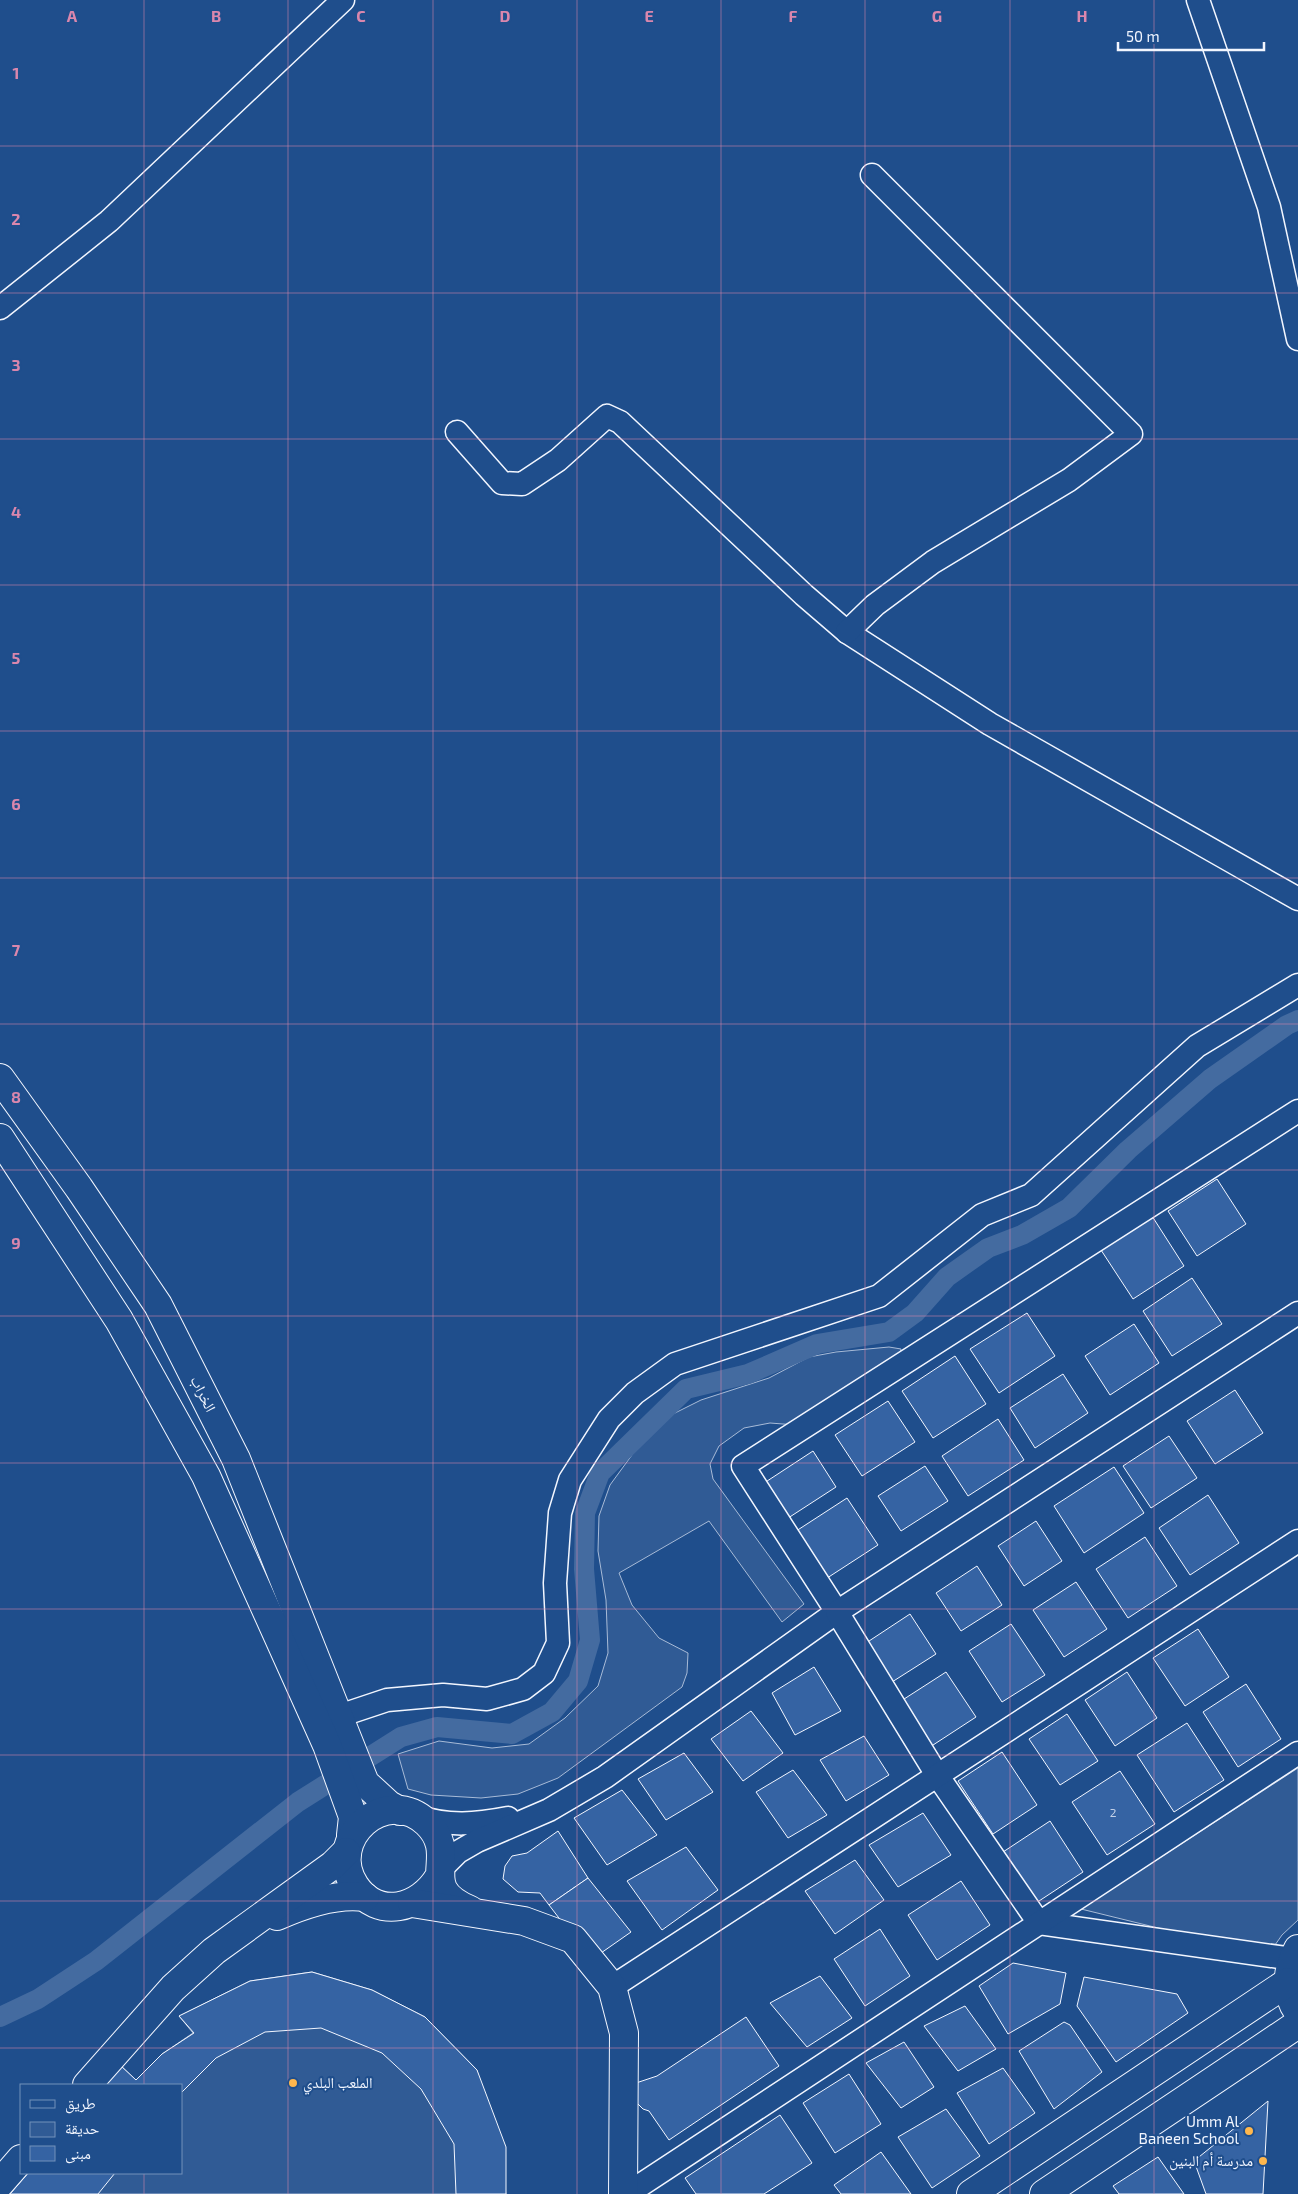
<svg xmlns="http://www.w3.org/2000/svg" width="1298" height="2194" viewBox="0 0 1298 2194" font-family="'Exo 2','Noto Naskh Arabic',sans-serif">
<style>
.green{fill:#305b95;stroke:#a8bbd7}
.lines{fill:none;stroke-linecap:round;stroke-linejoin:round}
.canal{stroke:#446ba0;stroke-width:20}
.building{fill:#3563a3;stroke:#f2f6ff}
.minor-casing{stroke:#f2f6ff;stroke-width:25}
.major-casing{stroke:#f2f6ff;stroke-width:30}
.minor{stroke:#1f4e8c;stroke-width:22}
.major{stroke:#1f4e8c;stroke-width:28}
.grid{fill:none;stroke:#da87ad;stroke-width:1;stroke-opacity:0.55}
.poi-dot{fill:#ffb74d;stroke:#1f4e8c;stroke-width:2}
.labels{text-anchor:middle;stroke-width:4;stroke-linejoin:round;paint-order:stroke}
.number-label{font-size:12px;fill:#c3d1e8}
.street-label{font-size:15px;fill:#f2f6ff;stroke:#1f4e8c}
.poi-label{font-size:15px;fill:#f2f6ff;stroke:#1f4e8c;text-anchor:end}
.grid-label{font-size:16px;text-anchor:middle;font-weight:bold;fill:#da87ad;stroke:#1f4e8c;stroke-width:4;stroke-linejoin:round;paint-order:stroke}
</style>
<rect width="100%" height="100%" fill="#1f4e8c"/>
<!-- green -->
<g class="green">
<path d="M 889,1347 L 901,1349 L 900,1358 L 796,1425 L 770,1423 L 744,1428 L 719,1446 L 710,1464 L 713,1479 L 804,1604 L 782,1622 L 709,1521 L 619,1573 L 632,1605 L 659,1638 L 688,1653 L 687,1673 L 682,1687 L 558,1778 L 518,1794 L 481,1798 L 431,1795 L 408,1789 L 398,1754 L 439,1741 L 492,1748 L 529,1744 L 565,1718 L 598,1686 L 608,1653 L 606,1600 L 598,1551 L 599,1516 L 610,1485 L 640,1444 L 671,1415 L 701,1400 L 769,1378 L 809,1357 L 836,1352 Z"/>
<path d="M 1298,1768 L 1298,1920 L 1282,1935 L 1268,1955 L 1081,1909 Z"/>
<path d="M 312,1972 L 372,1990 L 425,2017 L 477,2070 L 506,2194 L 10,2194 L 28,2173 L 181,2173 L 181,2085 L 103,2085 L 120,2065 L 136,2080 L 162,2054 L 193,2033 L 179,2016 L 250,1981 Z"/>
</g>
<g class="lines">
<!-- canal -->
<path class="canal" d="M 0,2017 L 38,1999 L 96,1961 L 298,1802 L 401,1737 L 437,1727 L 512,1734 L 552,1712 L 578,1681 L 590,1640 L 584,1569 L 585,1513 L 600,1473 L 686,1389 L 748,1374 L 817,1344 L 889,1332 L 915,1313 L 947,1277 L 988,1248 L 1022,1235 L 1069,1208 L 1128,1150 L 1210,1079 L 1287,1025 L 1298,1020"/>
</g>
<!-- building -->
<g class="building">
<path d="M 1217,1179 L 1246,1224 L 1197,1256 L 1168,1211 Z"/>
<path d="M 1152,1216 L 1184,1266 L 1133,1299 L 1101,1250 Z"/>
<path d="M 1192,1278 L 1222,1324 L 1172,1356 L 1143,1311 Z"/>
<path d="M 1027,1313 L 1055,1356 L 999,1393 L 970,1349 Z"/>
<path d="M 1134,1324 L 1159,1363 L 1110,1395 L 1085,1356 Z"/>
<path d="M 955,1356 L 986,1404 L 933,1438 L 902,1391 Z"/>
<path d="M 1063,1374 L 1088,1413 L 1035,1448 L 1010,1408 Z"/>
<path d="M 1235,1390 L 1263,1433 L 1215,1464 L 1187,1421 Z"/>
<path d="M 888,1401 L 915,1442 L 862,1476 L 835,1435 Z"/>
<path d="M 998,1419 L 1024,1460 L 968,1496 L 942,1456 Z"/>
<path d="M 1169,1436 L 1197,1478 L 1151,1508 L 1123,1466 Z"/>
<path d="M 813,1451 L 836,1487 L 782,1522 L 758,1487 Z"/>
<path d="M 925,1466 L 948,1501 L 901,1531 L 878,1496 Z"/>
<path d="M 1114,1467 L 1144,1513 L 1084,1553 L 1054,1506 Z"/>
<path d="M 1208,1495 L 1239,1543 L 1190,1575 L 1159,1528 Z"/>
<path d="M 847,1498 L 878,1545 L 821,1582 L 790,1535 Z"/>
<path d="M 1036,1521 L 1062,1561 L 1024,1586 L 998,1546 Z"/>
<path d="M 1145,1537 L 1177,1586 L 1128,1618 L 1096,1569 Z"/>
<path d="M 977,1566 L 1002,1605 L 961,1631 L 936,1593 Z"/>
<path d="M 1076,1582 L 1107,1629 L 1064,1657 L 1033,1610 Z"/>
<path d="M 910,1614 L 936,1654 L 892,1682 L 866,1643 Z"/>
<path d="M 1011,1624 L 1045,1675 L 1002,1702 L 969,1651 Z"/>
<path d="M 1198,1629 L 1229,1677 L 1185,1706 L 1153,1658 Z"/>
<path d="M 814,1667 L 841,1711 L 795,1735 L 772,1693 Z"/>
<path d="M 946,1672 L 976,1717 L 930,1747 L 901,1701 Z"/>
<path d="M 1127,1672 L 1157,1718 L 1115,1746 L 1085,1700 Z"/>
<path d="M 1246,1684 L 1281,1739 L 1238,1767 L 1203,1712 Z"/>
<path d="M 751,1711 L 783,1753 L 743,1781 L 711,1739 Z"/>
<path d="M 1067,1714 L 1098,1761 L 1060,1785 L 1029,1739 Z"/>
<path d="M 1187,1723 L 1224,1780 L 1174,1812 L 1137,1755 Z"/>
<path d="M 864,1736 L 889,1775 L 846,1801 L 820,1760 Z"/>
<path d="M 1002,1752 L 1037,1805 L 993,1834 L 958,1781 Z"/>
<path d="M 684,1753 L 713,1792 L 666,1820 L 638,1779 Z"/>
<path d="M 793,1770 L 827,1815 L 788,1838 L 756,1792 Z"/>
<path d="M 1120,1771 L 1155,1824 L 1107,1855 L 1072,1802 Z"/>
<path d="M 622,1790 L 657,1835 L 607,1865 L 574,1818 Z"/>
<path d="M 923,1813 L 951,1855 L 898,1887 L 869,1845 Z"/>
<path d="M 1050,1821 L 1083,1872 L 1036,1903 L 1003,1852 Z"/>
<path d="M 558,1831 L 588,1878 L 549,1905 L 540,1893 L 518,1892 L 503,1879 L 505,1866 L 512,1856 L 527,1853 Z"/>
<path d="M 686,1847 L 718,1890 L 662,1930 L 627,1881 Z"/>
<path d="M 855,1860 L 884,1900 L 835,1934 L 805,1891 Z"/>
<path d="M 588,1878 L 631,1932 L 591,1960 L 549,1905 Z"/>
<path d="M 961,1881 L 990,1925 L 937,1960 L 908,1915 Z"/>
<path d="M 880,1929 L 910,1976 L 865,2006 L 834,1959 Z"/>
<path d="M 1013,1963 L 1066,1973 L 1060,2004 L 1008,2034 L 979,1986 Z"/>
<path d="M 312,1972 L 372,1990 L 425,2017 L 477,2070 L 506,2147 L 506,2194 L 456,2194 L 454,2144 L 421,2089 L 382,2053 L 321,2028 L 265,2032 L 216,2058 L 181,2093 L 181,2085 L 103,2085 L 120,2065 L 136,2080 L 162,2054 L 194,2033 L 179,2016 L 250,1981 Z"/>
<path d="M 820,1976 L 852,2018 L 807,2047 L 770,2003 Z"/>
<path d="M 1084,1977 L 1177,1994 L 1188,2013 L 1116,2062 L 1077,2006 Z"/>
<path d="M 965,2006 L 996,2049 L 958,2071 L 924,2026 Z"/>
<path d="M 746,2017 L 779,2066 L 669,2140 L 649,2111 L 643,2109 L 633,2099 L 636,2083 L 657,2076 Z"/>
<path d="M 1064,2022 L 1070,2025 L 1102,2072 L 1054,2109 L 1019,2051 Z"/>
<path d="M 904,2042 L 934,2087 L 901,2108 L 866,2063 Z"/>
<path d="M 1003,2068 L 1035,2113 L 989,2144 L 957,2093 Z"/>
<path d="M 849,2074 L 881,2124 L 835,2153 L 803,2103 Z"/>
<path d="M 1268,2101 L 1263,2194 L 1206,2194 L 1194,2161 Z"/>
<path d="M 946,2109 L 980,2156 L 932,2188 L 898,2137 Z"/>
<path d="M 780,2115 L 812,2163 L 764,2194 L 696,2194 L 685,2178 Z"/>
<path d="M 881,2152 L 911,2194 L 841,2194 L 834,2185 Z"/>
<path d="M 1158,2157 L 1184,2194 L 1119,2194 L 1113,2186 Z"/>
<path d="M 28,2173 L 115,2173 L 98,2194 L 10,2194 Z"/>
</g>
<g class="lines">
<!-- minor casing -->
<g class="minor-casing">
<g id="minor">
<path d="M 1198,0 L 1269,207 L 1298,339"/>
<path d="M 0,308 L 109,221 L 343,0"/>
<path d="M 457,432 L 502,483 L 522,484 L 558,460 L 607,416 L 620,422 L 804,595 L 847,632 L 990,724 L 1298,899"/>
<path d="M 847,632 L 875,605 L 933,562 L 1069,480 L 1131,434 L 872,175"/>
<path d="M 339,1716 L 387,1700 L 443,1695 L 487,1699 L 523,1689 L 544,1673 L 558,1643 L 555,1583 L 560,1513 L 570,1480 L 609,1419 L 635,1393 L 675,1364 L 879,1296 L 982,1215 L 1031,1195 L 1197,1046 L 1298,985"/>
<path d="M 417,1816 C 448,1827 477,1824 508,1818"/>
<path d="M 441,1869 L 458,1852 L 477,1841 L 549,1810 L 605,1777 L 837,1612 L 743,1466 L 1298,1111"/>
<path d="M 1293,1959 L 1039,1923 L 937,1775 L 837,1612 L 1298,1313"/>
<path d="M 612,1987 L 1298,1541"/>
<path d="M 627,2194 L 1298,1753"/>
</g>
</g>
<!-- major casing -->
<g class="major-casing">
<g id="major">
<path d="M 0,1078 L 79,1188 L 158,1305 L 236,1459 L 365,1783 L 389,1805 L 400,1811"/>
<path d="M 0,1138 L 119,1320 L 206,1476 L 327,1745 L 353,1817 L 351,1835"/>
<path d="M 439,1877 C 420,1909 378,1920 355,1886 C 324,1839 386,1784 427,1823 C 462,1857 413,1886 470,1910"/>
<path d="M 412,1903 L 524,1921 L 573,1939 L 612,1987 L 624,2033 L 623,2194"/>
<path d="M 277,1916 C 304,1904 336,1893 365,1897"/>
<path d="M 1298,1949 C 1287,1969 1284,1992 1298,2012"/>
<path d="M 87,2085 L 173,1988 L 214,1951 L 333,1865 L 346,1852"/>
<path d="M 0,2183 L 21,2159"/>
<path d="M 971,2194 L 1288,1982"/>
<path d="M 1044,2194 L 1298,2024"/>
</g>
</g>
<!-- minor -->
<use href="#minor" class="minor"/>
<!-- major -->
<use href="#major" class="major"/>
</g>
<!-- grid -->
<path class="grid" d="M 144,0 L 144,2085M 288,0 L 288,2194M 433,0 L 433,2194M 577,0 L 577,2194M 721,0 L 721,2194M 865,0 L 865,2194M 1010,0 L 1010,2194M 1154,0 L 1154,2194M 0,146 L 1298,146M 0,293 L 1298,293M 0,439 L 1298,439M 0,585 L 1298,585M 0,731 L 1298,731M 0,878 L 1298,878M 0,1024 L 1298,1024M 0,1170 L 1298,1170M 0,1316 L 1298,1316M 0,1463 L 1298,1463M 0,1609 L 1298,1609M 0,1755 L 1298,1755M 0,1901 L 1298,1901M 0,2048 L 1298,2048M 144,2173 L 144,2194"/>
<!-- markers -->
<g class="poi-dot">
<circle cx="293" cy="2083" r="5"/>
<circle cx="1249" cy="2131" r="5"/>
<circle cx="1263" cy="2161" r="5"/>
</g>
<g class="labels">
<!-- number labels -->
<g class="number-label">
<text x="1113" y="1817">2</text>
</g>
<!-- street labels -->
<g class="street-label">
<text transform="translate(203 1394) rotate(63)" y="5">الخراب</text>
</g>
<!-- poi labels -->
<g class="poi-label">
<text x="303" y="2088" text-anchor="start">الملعب البلدي</text>
<text x="1239" y="2127">Umm Al<tspan x="1239" dy="17">Baneen School</tspan></text>
<text x="1253" y="2166">مدرسة أم البنين</text>
</g>
</g>
<g class="grid-label">
<text x="72" y="22">A</text>
<text x="216" y="22">B</text>
<text x="361" y="22">C</text>
<text x="505" y="22">D</text>
<text x="649" y="22">E</text>
<text x="793" y="22">F</text>
<text x="937" y="22">G</text>
<text x="1082" y="22">H</text>
<text x="16" y="79">1</text>
<text x="16" y="225">2</text>
<text x="16" y="371">3</text>
<text x="16" y="518">4</text>
<text x="16" y="664">5</text>
<text x="16" y="810">6</text>
<text x="16" y="956">7</text>
<text x="16" y="1103">8</text>
<text x="16" y="1249">9</text>
</g>
<!-- legend -->
<rect x="20" y="2084" width="162" height="90" fill="#1f4e8c" stroke="#7391ba"/>
<rect x="30" y="2100" width="25" height="8" fill="#1f4e8c" stroke="#7391ba"/>
<text x="65" y="2109" font-size="15" fill="#f2f6ff">طريق</text>
<rect x="30" y="2122" width="25" height="15" fill="#305b95" stroke="#7391ba"/>
<text x="65" y="2134" font-size="15" fill="#f2f6ff">حديقة</text>
<rect x="30" y="2146" width="25" height="15" fill="#3563a3" stroke="#7391ba"/>
<text x="65" y="2159" font-size="15" fill="#f2f6ff">مبنى</text>
<!-- scale -->
<path d="M1118 42v8h146v-8" fill="none" stroke="#f2f6ff" stroke-width="2.5"/>
<text x="1126" y="42" font-size="15" fill="#f2f6ff" stroke="#1f4e8c" stroke-width="4" paint-order="stroke">50 m</text>
</svg>
